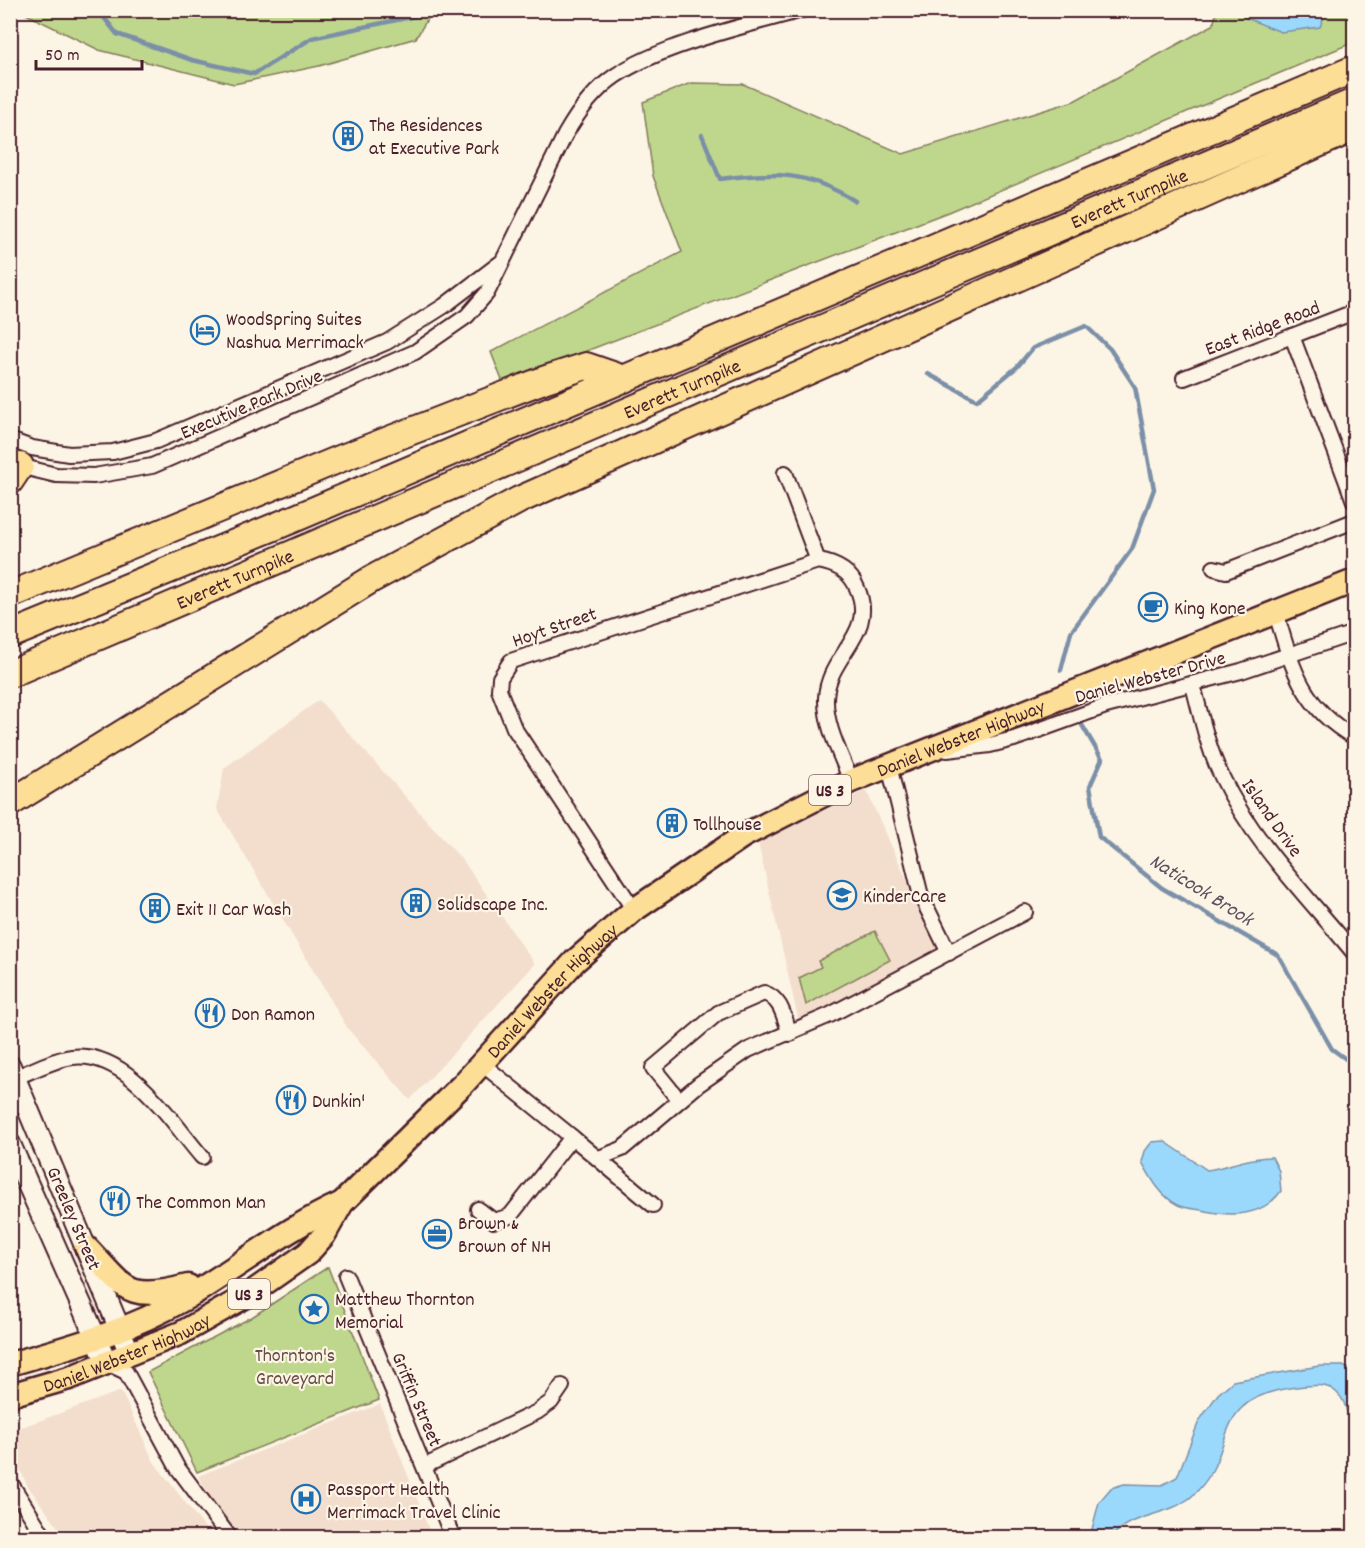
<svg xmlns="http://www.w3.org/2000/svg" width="1365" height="1548" viewBox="0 0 1365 1548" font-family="Dekko,sans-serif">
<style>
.built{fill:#f3decd}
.green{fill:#bfd78d;stroke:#847b5c;stroke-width:1.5}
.water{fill:#9bd9fc;stroke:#7b8fa8;stroke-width:1.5}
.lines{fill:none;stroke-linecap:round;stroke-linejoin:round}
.stream{stroke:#7b8fa8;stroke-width:4.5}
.minor-casing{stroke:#4a1f2b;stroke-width:18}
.secondary-casing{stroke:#4a1f2b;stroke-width:24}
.primary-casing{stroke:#4a1f2b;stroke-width:27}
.motorway-casing{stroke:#4a1f2b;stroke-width:30}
.minor{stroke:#fcf5e5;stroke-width:14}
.secondary{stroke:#fcf5e5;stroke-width:20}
.primary{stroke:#fdde96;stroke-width:22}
.motorway{stroke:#fdde96;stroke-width:26}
.labels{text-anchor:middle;stroke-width:4.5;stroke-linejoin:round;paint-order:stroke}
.shield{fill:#fcf5e5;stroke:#7f5f63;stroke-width:1.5}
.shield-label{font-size:18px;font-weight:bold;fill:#4a1f2b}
.poi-label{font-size:20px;fill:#4a1f2b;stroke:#fcf5e5;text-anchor:start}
.street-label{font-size:20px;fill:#4a1f2b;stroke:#fcf5e5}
.park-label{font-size:20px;fill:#674d44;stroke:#fcf5e5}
.water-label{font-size:21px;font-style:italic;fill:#5e4e5f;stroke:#fcf5e5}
</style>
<rect width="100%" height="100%" fill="#fcf5e5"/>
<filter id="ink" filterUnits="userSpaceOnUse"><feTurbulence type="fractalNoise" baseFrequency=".0167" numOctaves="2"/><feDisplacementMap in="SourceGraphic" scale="12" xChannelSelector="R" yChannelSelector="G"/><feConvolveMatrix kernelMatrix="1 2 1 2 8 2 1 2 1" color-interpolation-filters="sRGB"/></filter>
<g filter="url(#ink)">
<!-- built -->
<g class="built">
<path d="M 319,700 L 464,862 L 535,964 L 410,1100 L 348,1029 L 217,809 L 224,768 Z"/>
<path d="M 866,790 L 938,948 L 800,1027 L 758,843 Z"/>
<path d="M 121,1391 L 154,1462 L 212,1537 L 65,1537 L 27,1485 L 11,1449 L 11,1431 Z"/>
<path d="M 380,1404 L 432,1537 L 241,1537 L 215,1505 L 198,1476 Z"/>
</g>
<!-- green -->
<g class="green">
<path d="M 12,11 L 432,11 L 416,38 L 319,66 L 234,84 L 99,50 L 22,12 Z"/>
<path d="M 1217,11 L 1354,11 L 1354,42 L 948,212 L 503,383 L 491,352 L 682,252 L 653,176 L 643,102 L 691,83 L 743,84 L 903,154 L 1074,101 L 1213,25 Z"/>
<path d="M 875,931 L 890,960 L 806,1005 L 799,978 L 821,967 L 818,961 Z"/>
<path d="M 328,1267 L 379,1400 L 197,1472 L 148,1372 L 252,1317 Z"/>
</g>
<!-- water -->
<g class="water">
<path d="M 1245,11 L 1321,11 L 1324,16 L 1320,27 L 1281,32 L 1246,18 Z"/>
<path d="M 1164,1141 L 1207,1170 C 1228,1167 1251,1156 1272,1157 L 1279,1171 L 1281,1191 C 1262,1218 1230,1217 1201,1210 C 1194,1209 1184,1208 1178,1205 C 1160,1196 1151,1178 1142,1162 L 1145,1151 L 1152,1142 Z"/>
<path d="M 1319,1366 L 1343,1366 L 1354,1371 L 1354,1492 C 1340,1463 1360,1412 1336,1392 C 1325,1382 1309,1386 1296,1387 C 1203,1399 1242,1453 1191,1497 C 1167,1517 1131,1513 1112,1537 L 1090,1537 L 1099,1502 L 1111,1488 L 1124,1484 L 1162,1485 L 1177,1477 L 1199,1421 L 1218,1394 L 1233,1381 Z"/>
</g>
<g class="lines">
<!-- stream -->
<g class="stream">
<path d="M 98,10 L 117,34 L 192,60 L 254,74 L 312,38 L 425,14 L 426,10"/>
<path d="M 702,135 L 720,179 C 774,172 807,171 855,201"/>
<path d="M 928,374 L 977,400 L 1017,367 L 1033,348 L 1086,326 L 1110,349 L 1135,387 L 1154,489 L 1132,549 L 1071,632 L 1061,670"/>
<path d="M 1082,725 L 1102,759 L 1090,786 L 1099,837 L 1162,888 L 1278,955 L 1332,1049 L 1354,1065"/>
</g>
<!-- minor casing -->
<g class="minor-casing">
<g id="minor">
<path d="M 1292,336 L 1354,501"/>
<path d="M 1184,378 L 1354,312"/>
<path d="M 10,440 L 32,448 L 69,454 L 113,452 L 156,441 L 387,342 L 444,306 L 499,264"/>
<path d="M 15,465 L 56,475 L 94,476 L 152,466 L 415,352 L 467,316 L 487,293 L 565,135 C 578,112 593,91 615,76 C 661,45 748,25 802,10"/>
<path d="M 785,473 L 818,561"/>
<path d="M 1214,568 L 1226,571 L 1354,521"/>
<path d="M 1276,613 C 1292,667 1302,708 1354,737"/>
<path d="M 1193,685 C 1201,716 1208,749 1222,777 C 1253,843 1309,898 1354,953"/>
<path d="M 947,750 L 990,745 L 1014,739 L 1106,706 L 1241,671 L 1354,633"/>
<path d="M 889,766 L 921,896 L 949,953"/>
<path d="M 634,910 L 514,728 L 499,690 L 500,678 L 511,661 L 818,561 C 836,564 850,571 857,588 C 878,634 828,654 826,698 C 825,726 841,755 851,781"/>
<path d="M 10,1080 C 29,1072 52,1060 72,1057 C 127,1050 170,1120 202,1157"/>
<path d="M 679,1100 L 653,1068 L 718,1013 L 764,993 C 782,999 784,1018 790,1034"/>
<path d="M 572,1137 L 653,1205"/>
<path d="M 599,1158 L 622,1149 L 699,1084 L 748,1050 L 830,1015 L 1025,912"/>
<path d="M 478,1209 L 494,1221 L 510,1216 L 572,1137 L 481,1063"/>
<path d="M 346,1276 L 453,1538"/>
<path d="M 107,1363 L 126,1372 L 177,1467 L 230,1538"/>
<path d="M 425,1466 L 537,1412 L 551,1402 L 562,1386"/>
<path d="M 10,1482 L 45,1538"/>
</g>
</g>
<!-- secondary casing -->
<g class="secondary-casing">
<g id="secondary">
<path d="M 10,1066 L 130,1354"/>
<path d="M 10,1144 L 107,1363"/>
</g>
</g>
<!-- primary casing -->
<g class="primary-casing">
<g id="primary">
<path d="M 86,1247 C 127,1290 126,1302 188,1286"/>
<path d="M 10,1364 C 70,1347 132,1330 186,1298 C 239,1267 286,1228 342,1203"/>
<path id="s1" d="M 10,1395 L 69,1378 L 181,1333 L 248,1295 L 308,1253 L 324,1235 L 342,1203 L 463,1084 L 575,961 L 634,910 L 743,836 L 851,781 L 1354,581"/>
</g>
</g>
<!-- motorway casing -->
<g class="motorway-casing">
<g id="motorway">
<path d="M 10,481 L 20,466"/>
<path d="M 10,595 L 342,458 L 546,379 L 586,366 L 624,379"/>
<path d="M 10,635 L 291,520 L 1354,69"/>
<path id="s2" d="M 10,674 L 1354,102"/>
<path d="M 10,803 L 372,579 L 519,500 L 1354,128"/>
</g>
</g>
<!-- minor -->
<use href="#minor" class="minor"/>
<!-- secondary -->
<use href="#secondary" class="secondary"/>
<!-- primary -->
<use href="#primary" class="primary"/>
<!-- motorway -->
<use href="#motorway" class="motorway"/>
</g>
</g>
<!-- icons -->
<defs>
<g id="building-ring" transform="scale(1.5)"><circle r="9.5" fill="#fcf5e5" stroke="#1f6fb2" stroke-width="1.5"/><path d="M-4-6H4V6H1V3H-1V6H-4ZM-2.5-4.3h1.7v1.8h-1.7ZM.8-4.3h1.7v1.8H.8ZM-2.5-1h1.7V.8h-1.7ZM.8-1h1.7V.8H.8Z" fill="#1f6fb2"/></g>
<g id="hotel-ring" transform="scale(1.5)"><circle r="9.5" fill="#fcf5e5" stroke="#1f6fb2" stroke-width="1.5"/><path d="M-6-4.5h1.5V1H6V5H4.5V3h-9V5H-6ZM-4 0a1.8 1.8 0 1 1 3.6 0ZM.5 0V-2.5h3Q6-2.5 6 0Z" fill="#1f6fb2"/></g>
<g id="cafe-ring" transform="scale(1.5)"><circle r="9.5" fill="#fcf5e5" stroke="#1f6fb2" stroke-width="1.5"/><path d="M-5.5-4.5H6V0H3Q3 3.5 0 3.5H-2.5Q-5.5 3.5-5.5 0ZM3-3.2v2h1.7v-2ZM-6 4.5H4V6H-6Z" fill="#1f6fb2"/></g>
<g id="school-ring" transform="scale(1.5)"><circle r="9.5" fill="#fcf5e5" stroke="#1f6fb2" stroke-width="1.5"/><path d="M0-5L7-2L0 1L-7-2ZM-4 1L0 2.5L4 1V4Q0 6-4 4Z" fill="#1f6fb2"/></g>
<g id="restaurant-ring" transform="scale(1.5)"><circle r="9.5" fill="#fcf5e5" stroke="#1f6fb2" stroke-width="1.5"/><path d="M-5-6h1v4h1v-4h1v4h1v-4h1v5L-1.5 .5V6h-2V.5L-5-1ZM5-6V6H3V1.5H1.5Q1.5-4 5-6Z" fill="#1f6fb2"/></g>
<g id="office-ring" transform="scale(1.5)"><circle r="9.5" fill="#fcf5e5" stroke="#1f6fb2" stroke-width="1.5"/><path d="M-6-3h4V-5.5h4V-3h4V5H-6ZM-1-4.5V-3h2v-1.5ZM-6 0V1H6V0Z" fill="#1f6fb2"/></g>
<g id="sight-ring" transform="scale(1.5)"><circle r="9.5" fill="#fcf5e5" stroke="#1f6fb2" stroke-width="1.5"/><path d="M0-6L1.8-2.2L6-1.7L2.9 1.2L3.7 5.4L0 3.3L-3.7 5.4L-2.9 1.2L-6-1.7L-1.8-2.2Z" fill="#1f6fb2"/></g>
<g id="hospital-ring" transform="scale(1.5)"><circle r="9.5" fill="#fcf5e5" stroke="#1f6fb2" stroke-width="1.5"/><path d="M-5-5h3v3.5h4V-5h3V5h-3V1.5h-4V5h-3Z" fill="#1f6fb2"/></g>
</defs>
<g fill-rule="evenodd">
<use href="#building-ring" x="348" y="136"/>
<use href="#hotel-ring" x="205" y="330"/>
<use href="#cafe-ring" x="1153" y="607"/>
<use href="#building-ring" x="672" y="823"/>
<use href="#school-ring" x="842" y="895"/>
<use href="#building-ring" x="416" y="903"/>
<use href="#building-ring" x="155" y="908"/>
<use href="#restaurant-ring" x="210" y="1013"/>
<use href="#restaurant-ring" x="291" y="1100"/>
<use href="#restaurant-ring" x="115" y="1201"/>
<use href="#office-ring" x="437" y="1234"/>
<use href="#sight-ring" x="314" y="1309"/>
<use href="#hospital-ring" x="306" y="1499"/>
</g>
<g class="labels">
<!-- shield labels -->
<g class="shield">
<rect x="809" y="775" width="42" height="30" rx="4.5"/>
<rect x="228" y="1279" width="42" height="30" rx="4.5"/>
</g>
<g class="shield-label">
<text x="830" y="796">US 3</text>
<text x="249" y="1300">US 3</text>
</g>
<!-- poi labels -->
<g class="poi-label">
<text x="369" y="131">The Residences<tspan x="369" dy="23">at Executive Park</tspan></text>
<text x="226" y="325">WoodSpring Suites<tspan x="226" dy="23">Nashua Merrimack</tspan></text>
<text x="1174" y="614">King Kone</text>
<text x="693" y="830">Tollhouse</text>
<text x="863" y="902">KinderCare</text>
<text x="437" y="910">Solidscape Inc.</text>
<text x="176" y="915">Exit 11 Car Wash</text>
<text x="231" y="1020">Don Ramon</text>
<text x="312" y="1107">Dunkin'</text>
<text x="136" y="1208">The Common Man</text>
<text x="458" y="1229">Brown &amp;<tspan x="458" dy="23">Brown of NH</tspan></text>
<text x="335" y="1305">Matthew Thornton<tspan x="335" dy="23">Memorial</tspan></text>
<text x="327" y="1495">Passport Health<tspan x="327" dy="23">Merrimack Travel Clinic</tspan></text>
</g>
<!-- street labels -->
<g class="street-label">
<text dy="7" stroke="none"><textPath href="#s2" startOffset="1216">Everett Turnpike</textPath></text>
<text transform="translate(1262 327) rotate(-21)" y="7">East Ridge Road</text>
<text dy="7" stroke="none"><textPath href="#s2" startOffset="730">Everett Turnpike</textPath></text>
<text transform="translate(251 403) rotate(-23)" y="7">Executive Park Drive</text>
<text dy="7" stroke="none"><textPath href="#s2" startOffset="244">Everett Turnpike</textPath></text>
<text transform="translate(554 626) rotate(-19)" y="7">Hoyt Street</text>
<text transform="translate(1150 676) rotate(-15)" y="7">Daniel Webster Drive</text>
<text dy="7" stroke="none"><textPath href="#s1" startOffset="1178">Daniel Webster Highway</textPath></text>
<text transform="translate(1273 817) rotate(55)" y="7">Island Drive</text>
<text dy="7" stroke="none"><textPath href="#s1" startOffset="692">Daniel Webster Highway</textPath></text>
<text transform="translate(75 1218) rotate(67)" y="7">Greeley Street</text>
<text dy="7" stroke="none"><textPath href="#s1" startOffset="124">Daniel Webster Highway</textPath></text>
<text transform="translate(418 1399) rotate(67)" y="7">Griffin Street</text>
</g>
<!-- park labels -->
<g class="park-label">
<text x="295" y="1361">Thornton's<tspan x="295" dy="23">Graveyard</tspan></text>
</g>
<!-- water labels -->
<g class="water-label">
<text transform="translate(1202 889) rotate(32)" y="7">Naticook Brook</text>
</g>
</g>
<!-- margin -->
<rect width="1365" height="1548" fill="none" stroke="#fcf5e5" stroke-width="36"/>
<rect x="18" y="18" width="1329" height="1512" fill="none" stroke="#4a1f2b" stroke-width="2" filter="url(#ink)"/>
<!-- scale -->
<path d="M36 60v9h106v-9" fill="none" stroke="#4a1f2b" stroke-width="3"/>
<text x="45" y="60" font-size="18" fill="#4a1f2b" stroke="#fcf5e5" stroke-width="4.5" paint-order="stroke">50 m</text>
</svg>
